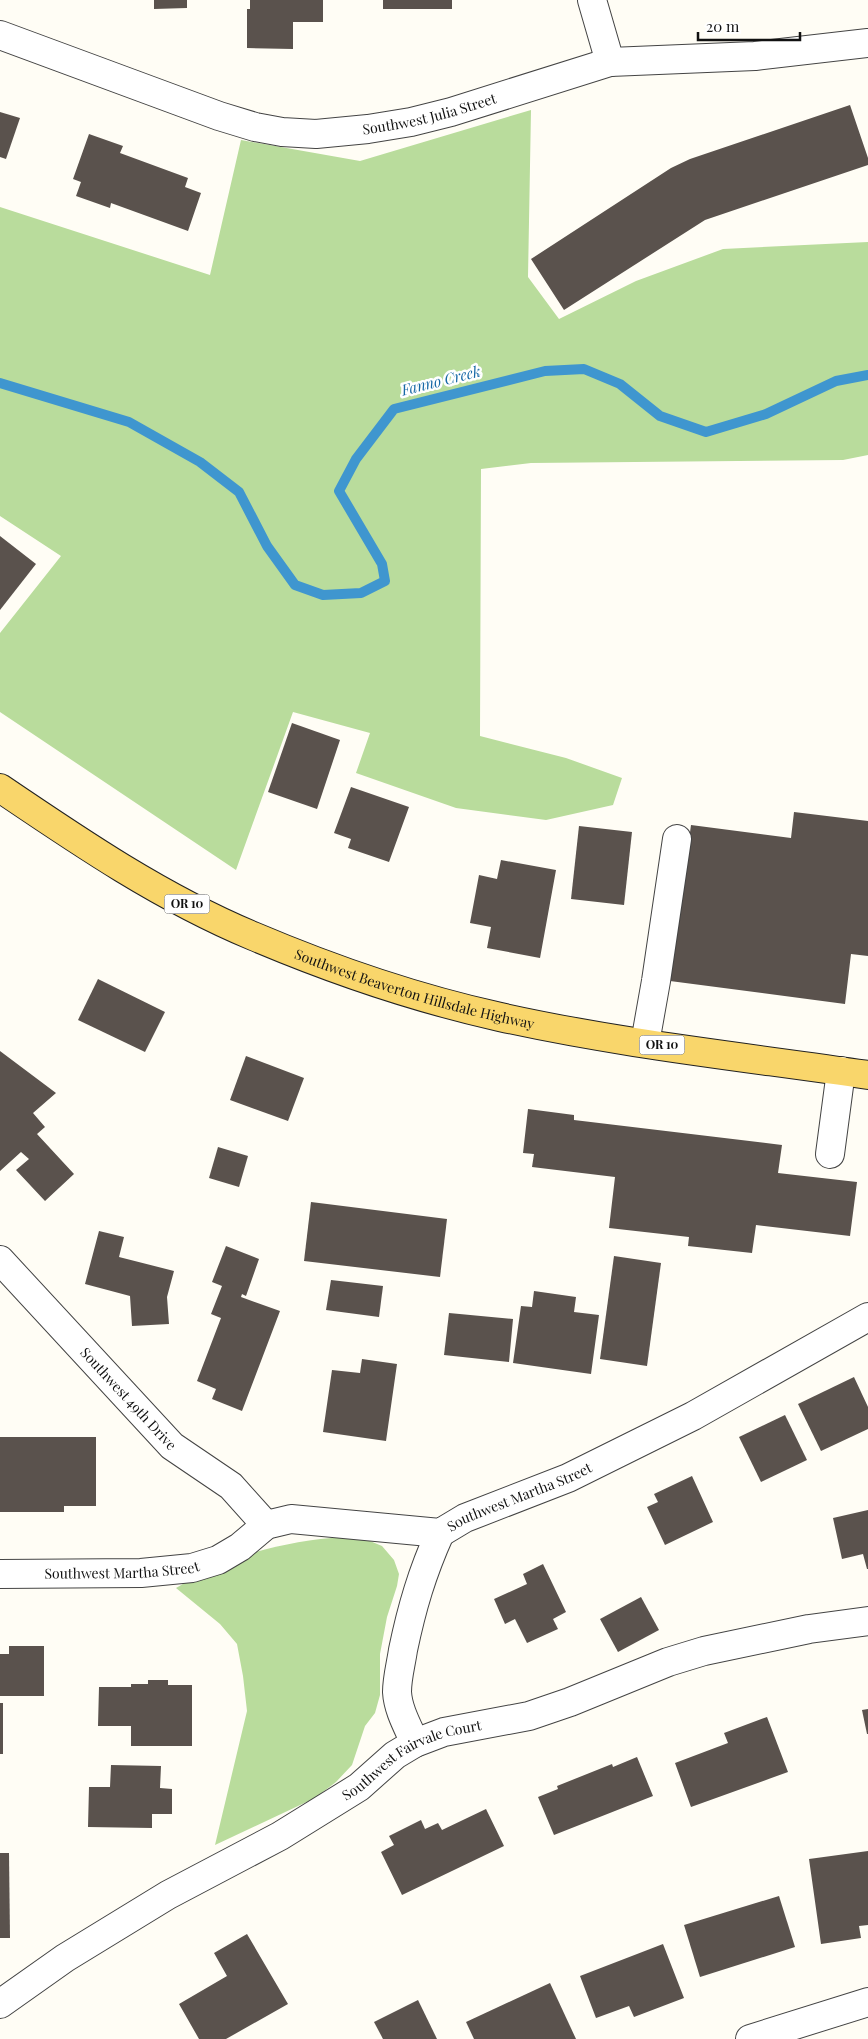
<svg xmlns="http://www.w3.org/2000/svg" width="868" height="2039" viewBox="0 0 868 2039" font-family="'Playfair Display',serif">
<style>
.forest{fill:#b9dc9c}
.lines{fill:none;stroke-linecap:round;stroke-linejoin:round}
.stream{stroke:#3f96cf;stroke-width:10}
.building{fill:#5a524d}
.minor-casing{stroke:#444;stroke-width:30}
.major-casing{stroke:#222;stroke-width:30}
.minor{stroke:#fff;stroke-width:28}
.major{stroke:#f9d66b;stroke-width:28}
.labels{text-anchor:middle;stroke-width:5;stroke-linejoin:round;paint-order:stroke}
.shield{fill:#fff;stroke:#585858;stroke-width:1}
.shield-label{font-size:12px;font-weight:bold;fill:#111}
.street-label{font-size:14px;fill:#111;stroke:#fff}
.water-label{font-size:15px;font-style:italic;fill:#1768a6;stroke:#fff}
</style>
<rect width="100%" height="100%" fill="#fffdf5"/>
<!-- forest -->
<g class="forest">
<path d="M 531,110 L 528,277 L 559,319 L 636,281 L 723,249 L 868,242 L 868,455 L 843,460 L 531,463 L 481,469 L 480,736 L 566,758 L 622,778 L 613,805 L 546,820 L 456,808 L 356,773 L 370,733 L 293,712 L 236,870 L 0,712 L 0,633 L 61,556 L 0,516 L 0,207 L 210,275 L 241,140 L 360,161 Z"/>
<path d="M 342,1537 L 370,1541 L 382,1546 L 394,1560 L 399,1574 L 397,1586 L 387,1617 L 380,1654 L 380,1695 L 375,1713 L 365,1726 L 352,1765 L 336,1782 L 315,1798 L 215,1845 L 247,1711 L 243,1676 L 237,1644 L 220,1624 L 176,1588 C 189,1580 203,1573 217,1566 C 255,1549 301,1540 342,1537 Z"/>
</g>
<g class="lines">
<!-- stream -->
<path class="stream" d="M 0,383 L 129,422 L 200,462 L 239,492 L 267,546 L 295,585 L 323,595 L 361,593 L 385,581 L 382,564 L 339,491 L 356,459 L 394,409 L 545,371 L 584,369 L 620,384 L 660,416 L 706,432 L 766,414 L 836,381 L 868,375"/>
</g>
<!-- building -->
<g class="building">
<path d="M 154,0 L 187,0 L 187,8 L 154,9 Z"/>
<path d="M 250,0 L 323,0 L 323,22 L 293,22 L 293,49 L 247,48 L 247,9 L 250,9 Z"/>
<rect x="383" y="0" width="69" height="9"/>
<path d="M 850,105 L 868,158 L 868,165 L 705,220 L 564,310 L 531,259 L 671,168 L 690,159 Z"/>
<path d="M 0,112 L 20,118 L 6,159 L 0,157 Z"/>
<path d="M 89,134 L 123,146 L 120,153 L 188,178 L 185,187 L 201,193 L 188,231 L 111,203 L 110,208 L 76,196 L 81,182 L 73,179 Z"/>
<path d="M 0,536 L 36,564 L 0,610 Z"/>
<path d="M 292,723 L 340,740 L 317,809 L 268,792 Z"/>
<path d="M 351,787 L 409,807 L 389,862 L 348,848 L 351,839 L 334,833 Z"/>
<path d="M 794,812 L 868,821 L 868,956 L 851,954 L 845,1004 L 670,981 L 691,825 L 791,838 Z"/>
<path d="M 579,826 L 632,832 L 624,905 L 571,899 Z"/>
<path d="M 501,860 L 556,870 L 540,958 L 487,948 L 491,927 L 470,923 L 479,875 L 497,879 Z"/>
<path d="M 98,979 L 165,1012 L 145,1052 L 78,1020 Z"/>
<path d="M 0,1051 L 56,1093 L 33,1113 L 45,1127 L 37,1134 L 74,1174 L 45,1201 L 16,1170 L 29,1159 L 21,1152 L 0,1171 Z"/>
<path d="M 246,1056 L 304,1078 L 288,1121 L 230,1100 Z"/>
<path d="M 528,1109 L 574,1115 L 574,1120 L 782,1145 L 778,1173 L 857,1182 L 850,1236 L 756,1225 L 752,1253 L 688,1246 L 689,1237 L 609,1228 L 615,1177 L 532,1167 L 534,1154 L 523,1153 Z"/>
<path d="M 218,1147 L 248,1156 L 239,1187 L 209,1178 Z"/>
<path d="M 311,1202 L 447,1219 L 440,1277 L 304,1261 Z"/>
<path d="M 99,1231 L 124,1237 L 119,1257 L 174,1271 L 167,1297 L 169,1324 L 132,1326 L 130,1296 L 85,1284 Z"/>
<path d="M 226,1246 L 259,1259 L 246,1296 L 242,1294 L 241,1297 L 280,1311 L 242,1411 L 212,1399 L 216,1389 L 197,1381 L 221,1318 L 211,1314 L 222,1286 L 212,1282 Z"/>
<path d="M 614,1256 L 661,1263 L 647,1366 L 600,1359 Z"/>
<path d="M 331,1280 L 383,1286 L 379,1317 L 326,1310 Z"/>
<path d="M 534,1291 L 576,1297 L 574,1312 L 599,1315 L 591,1374 L 513,1363 L 521,1306 L 532,1307 Z"/>
<path d="M 449,1313 L 513,1319 L 509,1362 L 444,1355 Z"/>
<path d="M 362,1359 L 397,1364 L 386,1441 L 323,1432 L 332,1370 L 360,1373 Z"/>
<path d="M 854,1377 L 868,1407 L 868,1429 L 821,1451 L 798,1404 Z"/>
<path d="M 785,1415 L 807,1460 L 761,1482 L 739,1437 Z"/>
<path d="M 0,1437 L 96,1437 L 96,1506 L 64,1506 L 64,1512 L 0,1512 Z"/>
<path d="M 692,1476 L 713,1522 L 665,1545 L 647,1507 L 658,1502 L 654,1494 Z"/>
<path d="M 868,1510 L 868,1569 L 867,1569 L 863,1554 L 842,1559 L 833,1518 Z"/>
<path d="M 543,1564 L 566,1612 L 553,1619 L 558,1629 L 527,1643 L 515,1619 L 505,1624 L 494,1599 L 527,1584 L 523,1574 Z"/>
<path d="M 641,1597 L 659,1630 L 618,1652 L 600,1619 Z"/>
<path d="M 9,1646 L 44,1646 L 44,1696 L 0,1696 L 0,1654 L 9,1654 Z"/>
<path d="M 148,1680 L 168,1680 L 168,1685 L 192,1685 L 192,1746 L 131,1746 L 131,1726 L 98,1726 L 99,1687 L 131,1687 L 131,1684 L 148,1684 Z"/>
<rect x="0" y="1703" width="3" height="51"/>
<path d="M 868,1709 L 868,1734 L 867,1734 L 862,1710 Z"/>
<path d="M 767,1717 L 788,1772 L 691,1807 L 675,1763 L 728,1743 L 724,1733 Z"/>
<path d="M 637,1757 L 653,1796 L 554,1835 L 538,1797 L 558,1789 L 557,1786 L 612,1764 L 613,1767 Z"/>
<path d="M 111,1765 L 161,1766 L 160,1788 L 172,1789 L 172,1814 L 152,1814 L 152,1828 L 88,1827 L 89,1787 L 110,1787 Z"/>
<path d="M 486,1809 L 504,1846 L 402,1895 L 381,1852 L 394,1845 L 389,1836 L 421,1820 L 425,1829 L 438,1823 L 442,1830 Z"/>
<path d="M 868,1851 L 868,1925 L 859,1926 L 861,1938 L 821,1944 L 809,1859 Z"/>
<path d="M 0,1853 L 9,1853 L 10,1938 L 0,1938 Z"/>
<path d="M 779,1896 L 795,1947 L 700,1977 L 684,1925 Z"/>
<path d="M 247,1934 L 288,2004 L 226,2039 L 199,2039 L 179,2004 L 227,1976 L 214,1953 Z"/>
<path d="M 663,1944 L 684,1998 L 634,2017 L 629,2006 L 596,2018 L 580,1976 Z"/>
<path d="M 550,1983 L 576,2039 L 474,2039 L 466,2022 Z"/>
<path d="M 418,2000 L 437,2039 L 383,2039 L 374,2022 Z"/>
</g>
<g class="lines">
<!-- minor casing -->
<g class="minor-casing">
<g id="minor">
<path d="M 592,0 L 610,62"/>
<path id="s1" d="M 0,35 L 219,116 L 255,127 L 282,132 L 316,134 L 368,129 L 411,122 L 451,112 L 610,62 L 755,56 L 868,43"/>
<path d="M 645,1043 L 656,981 L 677,839"/>
<path d="M 830,1154 L 841,1071"/>
<path id="s2" d="M 0,1260 L 172,1446 L 231,1486 L 266,1525"/>
<path id="s3" d="M 0,1574 L 141,1573 L 192,1568 L 218,1560 L 240,1547 L 266,1525 L 291,1519 L 440,1533 L 465,1518 L 568,1478 L 693,1416 L 868,1317"/>
<path d="M 415,1743 C 408,1727 398,1710 397,1692 C 397,1678 401,1664 403,1650 C 412,1607 422,1573 440,1533"/>
<path id="s4" d="M 0,2004 L 65,1958 L 168,1895 L 280,1836 L 359,1787 L 395,1755 L 415,1743 L 444,1732 L 529,1716 L 570,1702 L 668,1662 L 704,1651 L 809,1629 L 868,1621"/>
<path d="M 750,2039 L 868,2002"/>
</g>
</g>
<!-- major casing -->
<g class="major-casing">
<g id="major">
<path id="s5" d="M 0,788 C 81,843 162,898 253,936 C 333,970 415,998 500,1017 C 621,1044 745,1057 868,1075"/>
</g>
</g>
<!-- minor -->
<use href="#minor" class="minor"/>
<!-- major -->
<use href="#major" class="major"/>
</g>
<g class="labels">
<!-- shield labels -->
<g class="shield">
<rect x="164.5" y="894.5" width="45" height="19" rx="4"/>
<rect x="639.5" y="1035.5" width="45" height="19" rx="4"/>
</g>
<g class="shield-label">
<text x="187" y="908">OR 10</text>
<text x="662" y="1049">OR 10</text>
</g>
<!-- street labels -->
<g class="street-label">
<text dy="5" stroke="none"><textPath href="#s1" startOffset="448">Southwest Julia Street</textPath></text>
<text dy="5" stroke="none"><textPath href="#s5" startOffset="464">Southwest Beaverton Hillsdale Highway</textPath></text>
<text dy="5" stroke="none"><textPath href="#s2" startOffset="189">Southwest 49th Drive</textPath></text>
<text dy="5" stroke="none"><textPath href="#s3" startOffset="542">Southwest Martha Street</textPath></text>
<text dy="5" stroke="none"><textPath href="#s3" startOffset="122">Southwest Martha Street</textPath></text>
<text dy="5" stroke="none"><textPath href="#s4" startOffset="481">Southwest Fairvale Court</textPath></text>
</g>
<!-- water labels -->
<g class="water-label">
<text transform="translate(441 381) rotate(-14)" y="5">Fanno Creek</text>
</g>
</g>
<!-- scale -->
<path d="M698 32v8h102v-8" fill="none" stroke="#111111" stroke-width="2.5"/>
<text x="706" y="32" font-size="15" fill="#111111" stroke="#ffffff" stroke-width="4" paint-order="stroke">20 m</text>
</svg>
